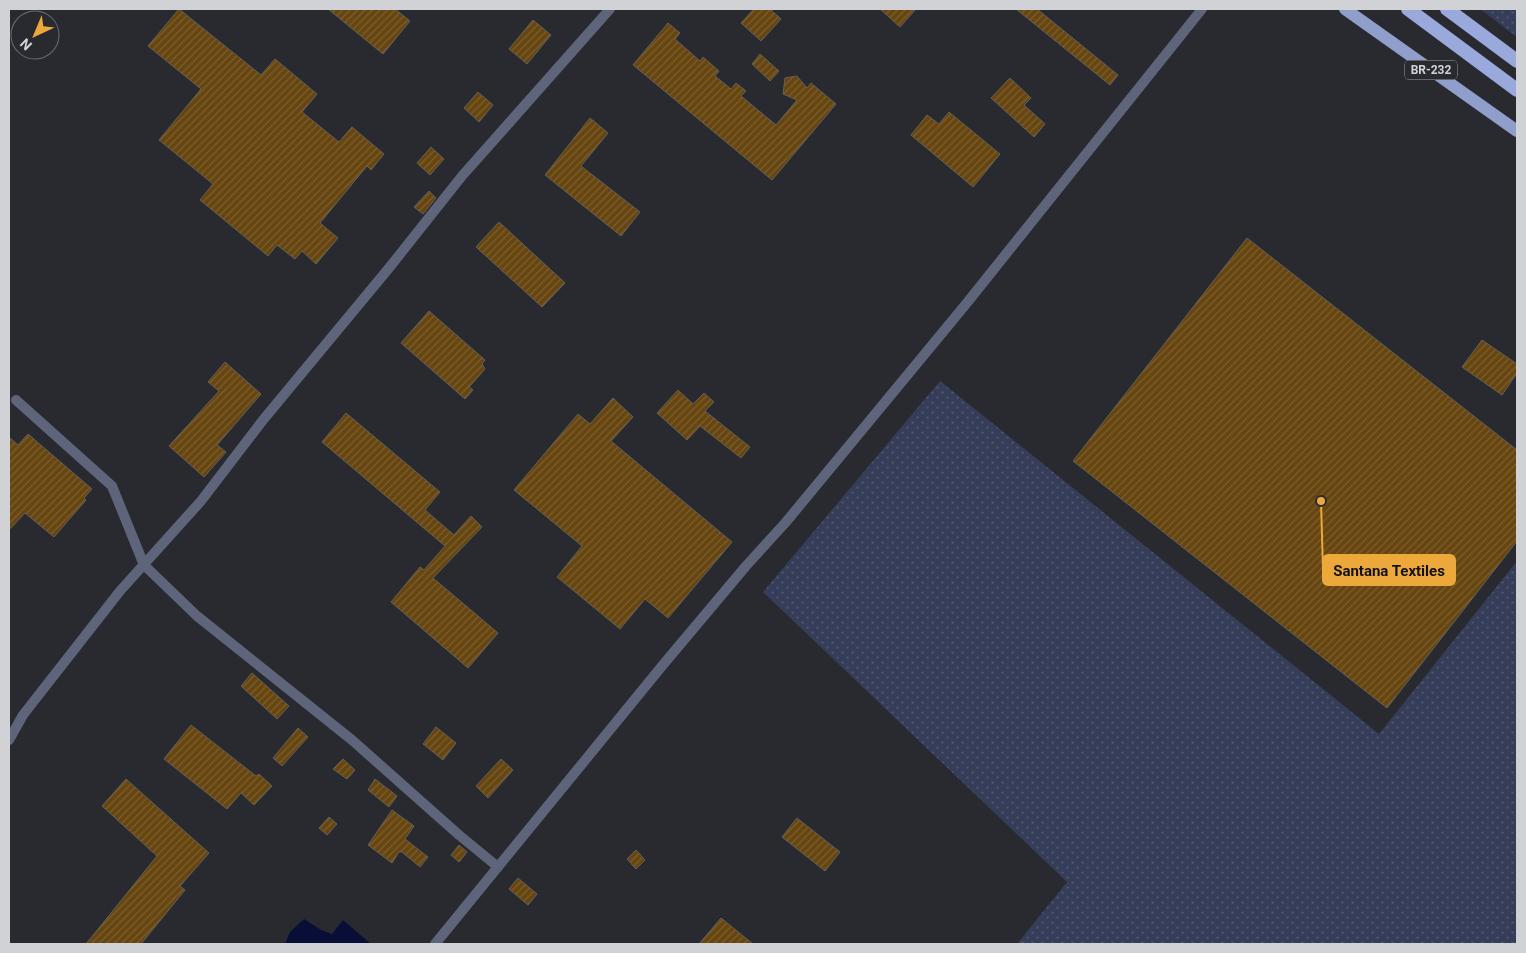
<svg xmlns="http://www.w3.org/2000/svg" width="1526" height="953" viewBox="0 0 1526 953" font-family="Roboto,sans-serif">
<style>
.grass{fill:url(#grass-dots)}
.water{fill:#090e37}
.building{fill:url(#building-hatch);stroke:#64605a}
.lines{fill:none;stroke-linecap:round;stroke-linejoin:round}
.minor{stroke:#5e657b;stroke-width:10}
.primary{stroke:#909ecb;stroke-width:12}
.trunk{stroke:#9aa9db;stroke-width:14}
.labels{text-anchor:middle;stroke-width:4;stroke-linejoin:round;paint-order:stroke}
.shield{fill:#282a30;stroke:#9ea0a4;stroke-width:1}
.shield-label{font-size:12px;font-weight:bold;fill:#d1d2d6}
.leader{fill:none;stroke:#eda83b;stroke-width:2}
.callout-dot{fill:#eda83b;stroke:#282a30;stroke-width:2}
.callout{fill:#eda83b;stroke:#eda83b;stroke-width:2}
.callout-label{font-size:15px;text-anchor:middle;font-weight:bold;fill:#111}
</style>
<defs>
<pattern id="grass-dots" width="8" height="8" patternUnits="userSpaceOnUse" patternTransform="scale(1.25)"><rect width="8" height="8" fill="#353d59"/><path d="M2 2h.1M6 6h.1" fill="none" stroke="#515870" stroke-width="1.8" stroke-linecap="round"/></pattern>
<pattern id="building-hatch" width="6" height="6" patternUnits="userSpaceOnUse" patternTransform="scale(1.25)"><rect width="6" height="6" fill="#66450f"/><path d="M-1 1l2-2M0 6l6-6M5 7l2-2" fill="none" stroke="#7b5f31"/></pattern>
</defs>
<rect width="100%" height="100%" fill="#282a30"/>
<!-- grass -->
<g class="grass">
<path d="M 1480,9 L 1517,9 L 1517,37 Z"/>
<path d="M 940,381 L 1379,734 L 1517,561 L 1517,944 L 1017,944 L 1067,882 L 763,592 Z"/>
</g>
<!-- water -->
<path class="water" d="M 304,919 L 321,930 L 332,934 L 343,920 L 371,944 L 285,944 L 290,932 Z"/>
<!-- building -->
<g class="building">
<path d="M 179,9 L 261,75 L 275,59 L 317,94 L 302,112 L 339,142 L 352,127 L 384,154 L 371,170 L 367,166 L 320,223 L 338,238 L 316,264 L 302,251 L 295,259 L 277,245 L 268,256 L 200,200 L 213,184 L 159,140 L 201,89 L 148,46 Z"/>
<path d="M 328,9 L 395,9 L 410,21 L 383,54 Z"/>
<path d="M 754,9 L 770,9 L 781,19 L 761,41 L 741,23 Z"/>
<path d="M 880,9 L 916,9 L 900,27 Z"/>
<path d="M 1016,9 L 1037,9 L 1118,75 L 1110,85 Z"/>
<path d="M 533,20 L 551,35 L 527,64 L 509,49 Z"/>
<path d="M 668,23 L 680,33 L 675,39 L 700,61 L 703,57 L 719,71 L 715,76 L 731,89 L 736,83 L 746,91 L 741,96 L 776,125 L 797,100 L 783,94 L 785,78 L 797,76 L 807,88 L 811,83 L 836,104 L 772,180 L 633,65 Z"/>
<path d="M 760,54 L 779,71 L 770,81 L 752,64 Z"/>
<path d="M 1010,78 L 1031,98 L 1024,105 L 1045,124 L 1034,137 L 991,98 Z"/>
<path d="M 478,92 L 493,105 L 479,122 L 464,108 Z"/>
<path d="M 949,112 L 1000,154 L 973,187 L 911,135 L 927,115 L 939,124 Z"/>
<path d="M 590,118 L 608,133 L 581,166 L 640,212 L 621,236 L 545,175 Z"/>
<path d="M 431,147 L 444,159 L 430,175 L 417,163 Z"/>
<path d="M 429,191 L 436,198 L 423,214 L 414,207 Z"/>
<path d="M 499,222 L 565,283 L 542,307 L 476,247 Z"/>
<path d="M 1247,238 L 1517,450 L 1517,541 L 1387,708 L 1073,461 Z"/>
<path d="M 429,311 L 485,360 L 482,364 L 485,369 L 469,387 L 473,390 L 465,399 L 401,343 Z"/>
<path d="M 1482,340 L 1517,364 L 1517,373 L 1502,395 L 1462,367 Z"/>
<path d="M 225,362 L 261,394 L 217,445 L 226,452 L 204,477 L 169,446 L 219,391 L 208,382 Z"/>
<path d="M 678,390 L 693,404 L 704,393 L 714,402 L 705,411 L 750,447 L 741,458 L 700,426 L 687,440 L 657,413 Z"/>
<path d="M 613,398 L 633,417 L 611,441 L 732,542 L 668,618 L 645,599 L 620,629 L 557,577 L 582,546 L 514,490 L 578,414 L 590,424 Z"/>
<path d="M 346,413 L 440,492 L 425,510 L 454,535 L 471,516 L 482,527 L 433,578 L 498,633 L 468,668 L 391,602 L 420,567 L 424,570 L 445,546 L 322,442 Z"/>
<path d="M 28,434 L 92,489 L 84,498 L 86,500 L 54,537 L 25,513 L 9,530 L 9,437 L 18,445 Z"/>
<path d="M 252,673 L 289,706 L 277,719 L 241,686 Z"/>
<path d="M 191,725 L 256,776 L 259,774 L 272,786 L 254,805 L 241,793 L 227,809 L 164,759 Z"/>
<path d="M 436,727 L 456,743 L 443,760 L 423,744 Z"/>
<path d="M 298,728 L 308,737 L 282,766 L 273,758 Z"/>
<path d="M 343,759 L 355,770 L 347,779 L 333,769 Z"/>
<path d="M 501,759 L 513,770 L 488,798 L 476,786 Z"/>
<path d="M 126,779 L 209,853 L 180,886 L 185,890 L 141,944 L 86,944 L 157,856 L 102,806 Z"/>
<path d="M 375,779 L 397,796 L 389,807 L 368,790 Z"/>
<path d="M 392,810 L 414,826 L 405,839 L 428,857 L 420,867 L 402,852 L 399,852 L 392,863 L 368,845 Z"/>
<path d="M 329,817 L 337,824 L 327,835 L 319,828 Z"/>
<path d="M 797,818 L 840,852 L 825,871 L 782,837 Z"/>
<path d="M 459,845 L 467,852 L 459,862 L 451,855 Z"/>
<path d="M 636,850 L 645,860 L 636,869 L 627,859 Z"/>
<path d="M 518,878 L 537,894 L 528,905 L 509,889 Z"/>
<path d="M 721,918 L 753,944 L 699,944 Z"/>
</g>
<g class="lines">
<!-- minor -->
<g class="minor">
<path d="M 16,400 L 112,486 L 144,565 L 197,616 L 352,740 L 459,835 L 498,867"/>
<path d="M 9,740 L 23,715 L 120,591 L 201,501 L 263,420 L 389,268 L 462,176 L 610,9"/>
<path d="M 435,944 L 662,666 L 746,566 L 786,522 L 966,304 L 1202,9"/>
</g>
<!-- primary -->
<path class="primary" d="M 1345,9 L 1517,131"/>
<!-- trunk -->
<g class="trunk">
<path d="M 1408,9 L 1517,90"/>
<path d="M 1447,9 L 1517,61"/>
</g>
</g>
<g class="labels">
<!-- shield labels -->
<rect class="shield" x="1405" y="60.5" width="52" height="19" rx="4"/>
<g class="shield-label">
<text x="1431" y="74">BR-232</text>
</g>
</g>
<!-- callouts -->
<path class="leader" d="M1321 501L1323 570"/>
<circle class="callout-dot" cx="1321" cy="501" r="5"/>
<rect class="callout" x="1323" y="555" width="132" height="30" rx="5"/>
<g class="callout-label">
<text x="1389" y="576">Santana Textiles</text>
</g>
<!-- border -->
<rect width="1526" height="953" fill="none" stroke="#d1d2d6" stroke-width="20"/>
<!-- north arrow -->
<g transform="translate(35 35) rotate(224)"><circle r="24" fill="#282a30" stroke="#6c6d72"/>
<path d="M0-4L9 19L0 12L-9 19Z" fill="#eda83b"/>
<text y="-8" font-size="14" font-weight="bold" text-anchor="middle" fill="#d1d2d6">N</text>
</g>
</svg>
